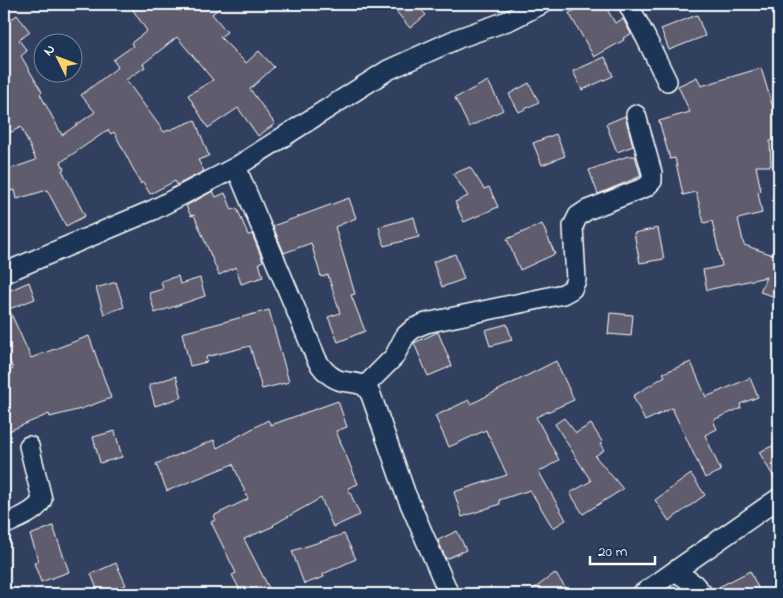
<svg xmlns="http://www.w3.org/2000/svg" width="783" height="598" viewBox="0 0 783 598" font-family="'Indie Flower',sans-serif">
<style>
.building{fill:#5f5b6d;stroke:#fff}
.lines{fill:none;stroke-linecap:round;stroke-linejoin:round}
.street-casing{stroke:#fff;stroke-width:22}
.street{stroke:#1d3557;stroke-width:19}
</style>
<rect width="100%" height="100%" fill="#31405e"/>
<filter id="ink" filterUnits="userSpaceOnUse"><feTurbulence type="fractalNoise" baseFrequency=".02" numOctaves="2"/><feDisplacementMap in="SourceGraphic" scale="10" xChannelSelector="R" yChannelSelector="G"/><feConvolveMatrix kernelMatrix="1 2 1 2 8 2 1 2 1" color-interpolation-filters="sRGB"/></filter>
<g filter="url(#ink)">
<!-- building -->
<g class="building">
<path d="M 129,4 L 225,4 L 212,14 L 227,32 L 220,37 L 246,63 L 259,51 L 274,67 L 250,89 L 275,124 L 258,136 L 238,108 L 208,128 L 188,95 L 213,80 L 177,37 L 143,64 L 145,67 L 126,80 L 164,132 L 195,120 L 209,156 L 198,160 L 204,171 L 177,185 L 175,181 L 150,194 L 143,182 L 141,184 L 114,132 L 111,134 L 108,130 L 61,162 L 64,169 L 62,170 L 85,216 L 66,226 L 47,190 L 17,199 L 15,190 L 11,191 L 4,171 L 36,160 L 21,127 L 4,136 L 4,17 L 7,22 L 17,15 L 30,32 L 19,40 L 27,51 L 21,56 L 42,92 L 40,94 L 62,135 L 95,112 L 81,95 L 118,67 L 113,60 L 133,46 L 131,43 L 147,31 Z"/>
<path d="M 390,4 L 416,4 L 426,15 L 410,28 Z"/>
<path d="M 587,4 L 604,4 L 615,23 L 623,19 L 631,34 L 623,38 L 624,40 L 594,57 L 569,13 Z"/>
<path d="M 697,15 L 705,36 L 669,50 L 661,29 Z"/>
<path d="M 605,57 L 613,76 L 582,90 L 573,71 Z"/>
<path d="M 761,68 L 774,111 L 776,111 L 779,122 L 779,139 L 770,141 L 771,166 L 756,166 L 761,191 L 758,192 L 762,213 L 738,219 L 744,245 L 773,255 L 776,246 L 779,246 L 779,298 L 760,292 L 766,277 L 707,290 L 703,270 L 722,266 L 712,221 L 704,223 L 696,192 L 683,195 L 675,158 L 670,159 L 659,121 L 690,112 L 678,86 L 697,77 L 701,86 Z"/>
<path d="M 488,81 L 503,110 L 469,127 L 455,98 Z"/>
<path d="M 529,83 L 539,102 L 519,112 L 509,94 Z"/>
<path d="M 625,116 L 633,146 L 617,152 L 606,124 Z"/>
<path d="M 556,134 L 565,156 L 542,165 L 533,143 Z"/>
<path d="M 628,156 L 635,156 L 641,176 L 598,194 L 589,170 Z"/>
<path d="M 470,167 L 484,189 L 489,187 L 498,207 L 464,222 L 455,202 L 468,196 L 453,174 Z"/>
<path d="M 213,191 L 216,197 L 225,193 L 232,210 L 237,208 L 248,235 L 252,234 L 263,261 L 259,263 L 263,277 L 241,284 L 236,267 L 219,275 L 194,215 L 191,216 L 186,206 Z"/>
<path d="M 349,198 L 356,218 L 335,227 L 355,294 L 351,295 L 365,331 L 338,342 L 328,317 L 340,313 L 328,275 L 321,277 L 311,243 L 284,253 L 273,226 Z"/>
<path d="M 414,217 L 419,237 L 384,246 L 379,227 Z"/>
<path d="M 542,224 L 555,254 L 520,270 L 507,239 Z"/>
<path d="M 658,228 L 664,259 L 640,263 L 634,233 Z"/>
<path d="M 455,254 L 464,279 L 442,287 L 433,262 Z"/>
<path d="M 178,276 L 180,284 L 200,278 L 205,296 L 155,313 L 149,293 L 163,289 L 161,281 Z"/>
<path d="M 29,282 L 35,299 L 9,309 L 31,358 L 89,336 L 111,398 L 81,409 L 50,417 L 49,414 L 4,433 L 4,373 L 13,369 L 4,346 L 4,293 Z"/>
<path d="M 116,282 L 124,307 L 104,314 L 96,288 Z"/>
<path d="M 269,310 L 289,382 L 262,389 L 250,346 L 206,357 L 207,362 L 190,366 L 182,333 Z"/>
<path d="M 610,313 L 633,315 L 631,336 L 608,334 Z"/>
<path d="M 507,324 L 512,340 L 490,346 L 485,330 Z"/>
<path d="M 438,332 L 452,366 L 428,376 L 414,343 Z"/>
<path d="M 556,361 L 574,400 L 536,417 L 559,460 L 539,472 L 566,520 L 553,528 L 530,490 L 499,500 L 500,504 L 462,517 L 454,492 L 507,475 L 489,436 L 488,436 L 486,430 L 449,447 L 435,416 L 469,400 L 471,404 Z"/>
<path d="M 691,362 L 706,397 L 750,378 L 758,397 L 740,404 L 741,408 L 713,420 L 717,429 L 705,435 L 721,471 L 705,478 L 672,408 L 645,421 L 633,396 L 665,376 L 663,373 Z"/>
<path d="M 176,376 L 182,397 L 155,406 L 149,385 Z"/>
<path d="M 338,401 L 347,427 L 336,431 L 358,484 L 348,488 L 360,515 L 333,527 L 321,498 L 273,525 L 274,526 L 244,539 L 272,594 L 242,594 L 232,575 L 236,573 L 211,522 L 215,520 L 213,516 L 248,499 L 233,464 L 167,491 L 156,464 L 214,440 L 217,448 L 268,420 L 271,425 Z"/>
<path d="M 564,418 L 576,433 L 591,424 L 603,443 L 600,444 L 604,450 L 595,456 L 623,489 L 583,514 L 570,493 L 591,481 L 555,424 Z"/>
<path d="M 115,431 L 122,457 L 100,463 L 93,437 Z"/>
<path d="M 779,443 L 779,486 L 759,452 Z"/>
<path d="M 691,474 L 705,495 L 669,521 L 655,500 Z"/>
<path d="M 53,526 L 69,572 L 41,582 L 34,563 L 39,561 L 30,535 Z"/>
<path d="M 457,531 L 466,550 L 446,559 L 438,540 Z"/>
<path d="M 344,534 L 356,559 L 323,574 L 324,577 L 304,584 L 292,551 Z"/>
<path d="M 116,563 L 126,585 L 118,588 L 120,594 L 99,594 L 91,574 Z"/>
<path d="M 750,571 L 761,594 L 714,594 L 713,590 Z"/>
<path d="M 555,573 L 570,594 L 527,594 Z"/>
</g>
<g class="lines">
<!-- street casing -->
<g class="street-casing">
<g id="street">
<path d="M 628,4 L 646,38 L 667,81"/>
<path d="M 236,167 L 317,360 C 324,372 333,381 348,382 C 353,383 359,383 364,386 C 367,387 369,392 371,395 L 405,492 L 449,594"/>
<path d="M 4,273 L 153,210 L 236,167 L 388,70 L 459,38 L 510,20 L 542,4"/>
<path d="M 365,386 L 394,357 L 405,336 L 414,328 L 426,323 L 563,294 L 572,289 L 576,280 L 573,226 L 578,216 L 587,210 L 646,187 L 652,181 L 652,173 L 636,115"/>
<path d="M 4,525 C 16,519 38,512 42,499 L 29,446"/>
<path d="M 675,571 L 694,584 L 703,594"/>
<path d="M 642,594 L 779,498"/>
</g>
</g>
<!-- street -->
<use href="#street" class="street"/>
</g>
</g>
<!-- margin -->
<rect width="783" height="598" fill="none" stroke="#1d3557" stroke-width="20"/>
<rect x="10" y="10" width="763" height="578" fill="none" stroke="#fff" stroke-width="2" filter="url(#ink)"/>
<!-- north arrow -->
<g transform="translate(58 58) rotate(312)"><circle r="24" fill="#1d3557" stroke="#77869a"/>
<path d="M0-4L9 19L0 12L-9 19Z" fill="#ffd166"/>
<text y="-8" font-size="14" font-weight="bold" text-anchor="middle" fill="#ffffff">N</text>
</g>
<!-- scale -->
<path d="M590 556v8h65v-8" fill="none" stroke="#ffffff" stroke-width="2.5"/>
<text x="598" y="556" font-size="15" fill="#ffffff" stroke="#1d3557" stroke-width="4" paint-order="stroke">20 m</text>
</svg>
